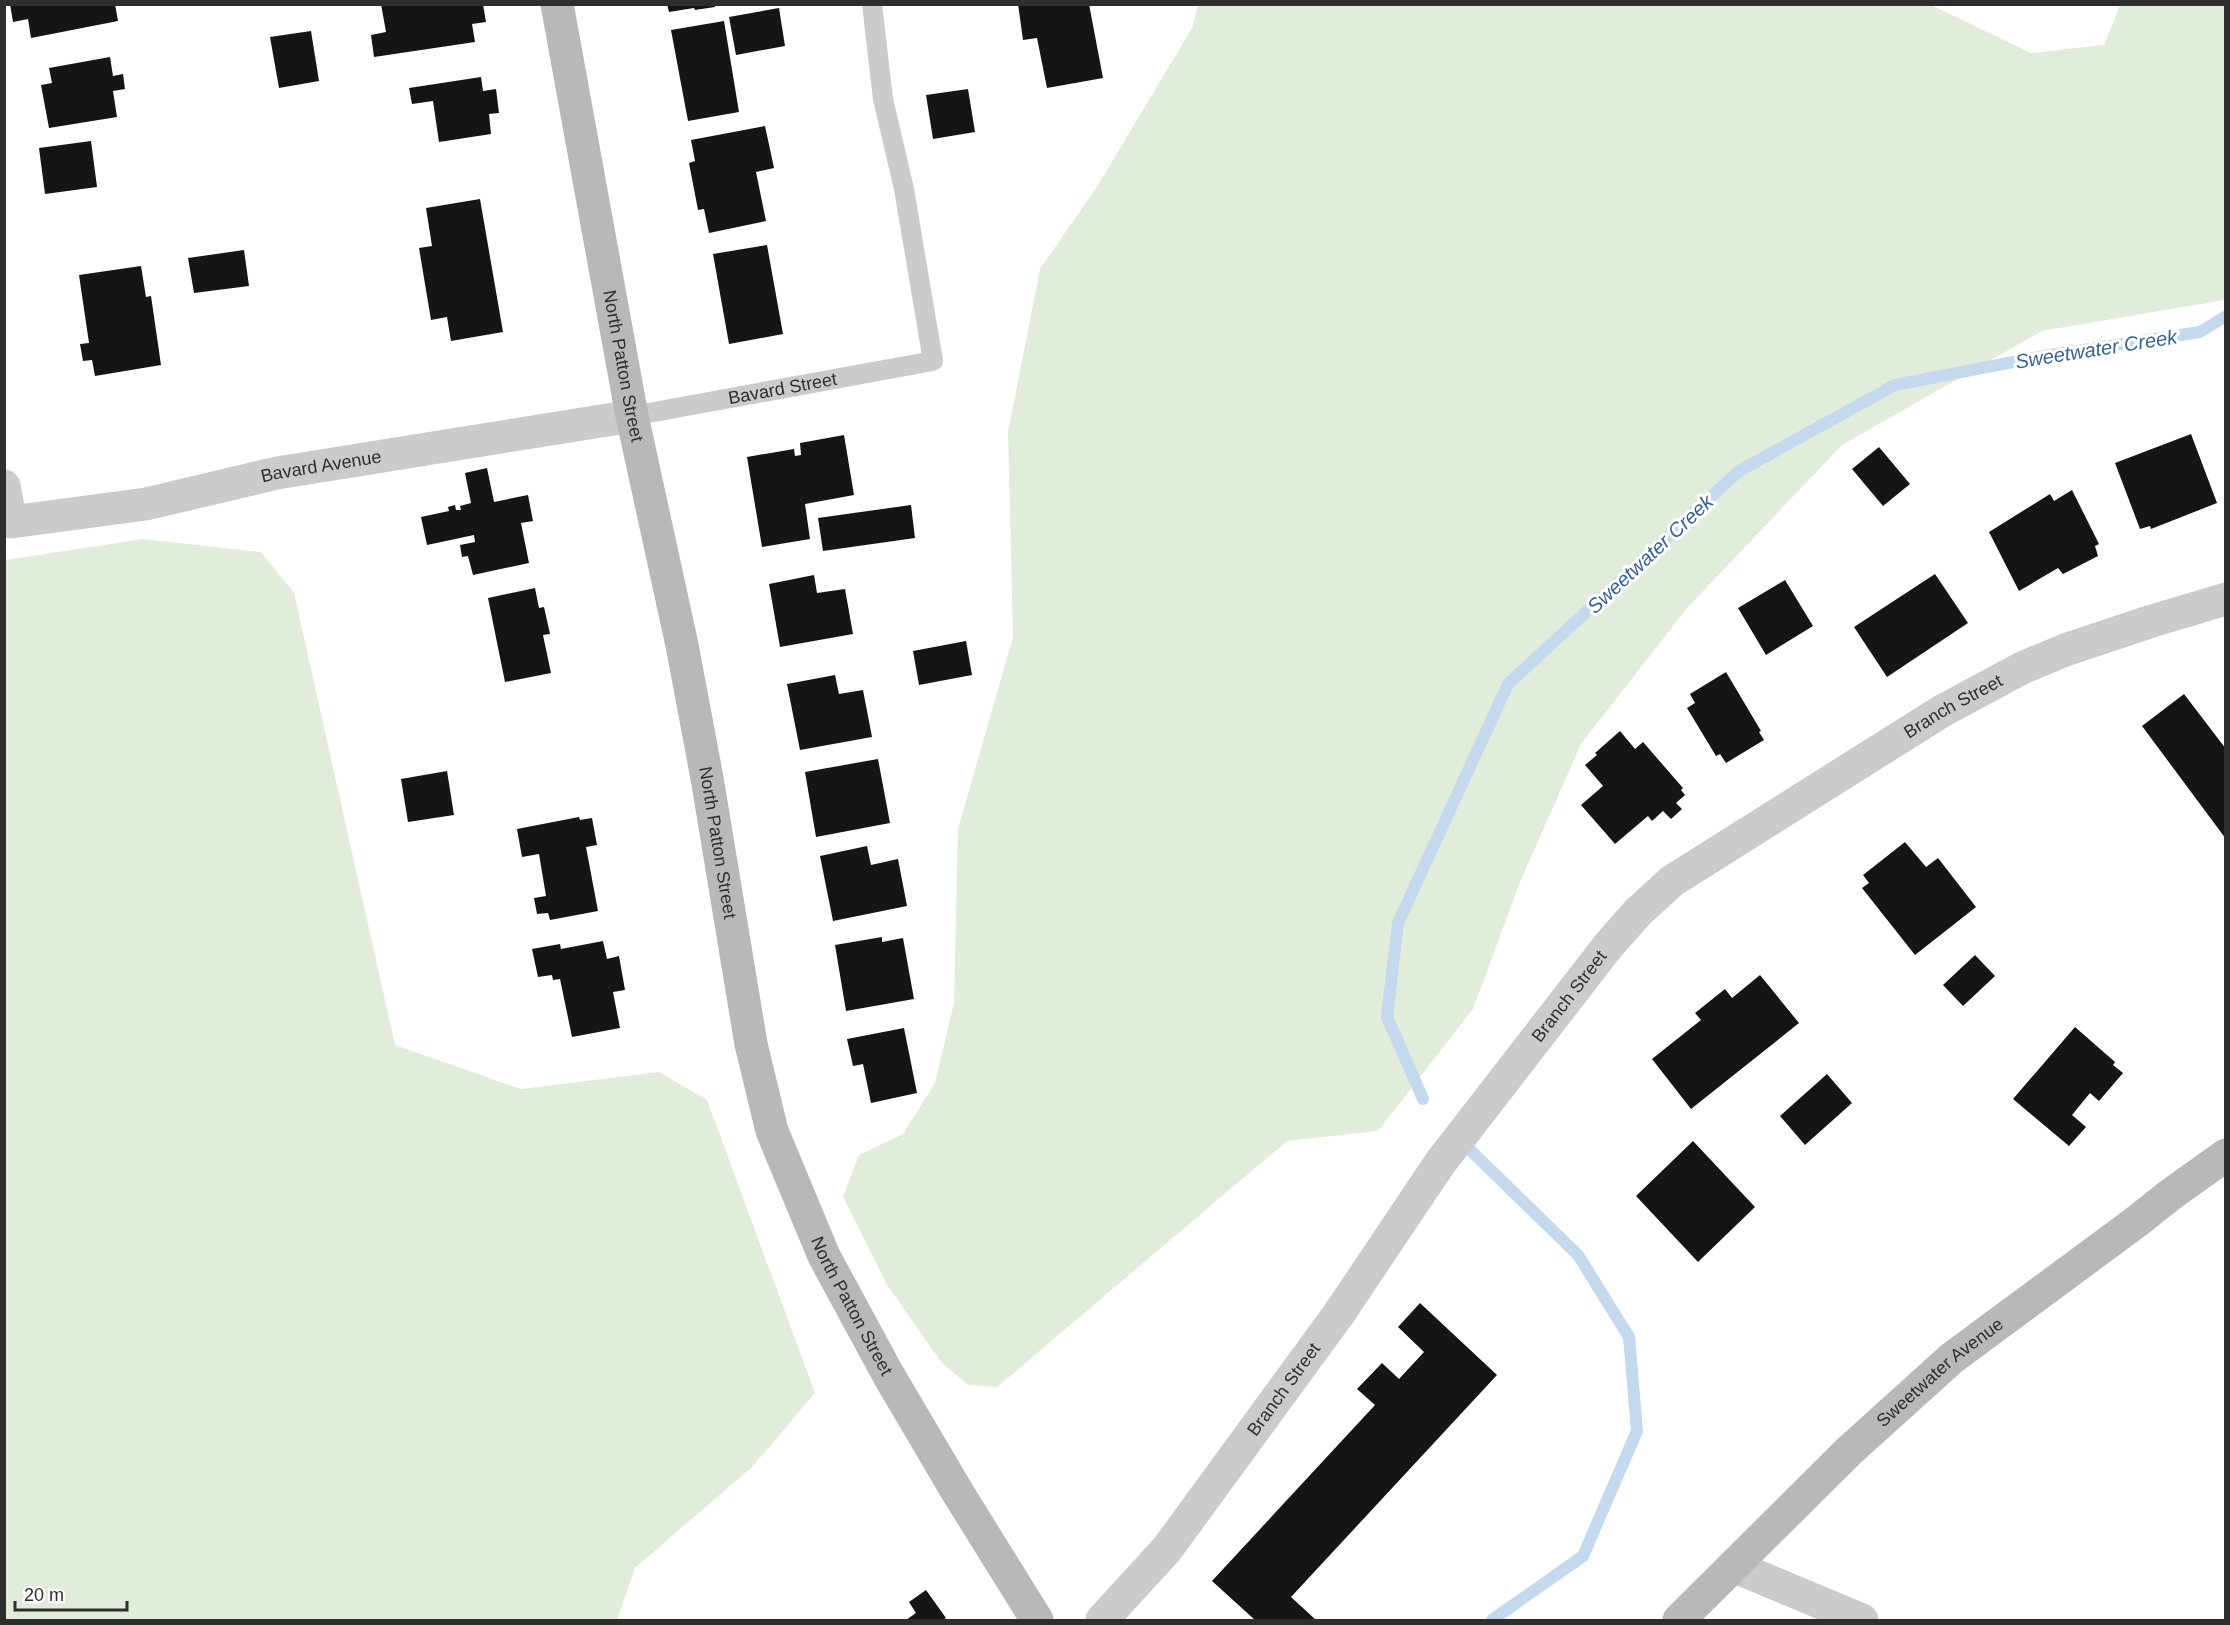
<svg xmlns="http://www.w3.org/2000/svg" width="2230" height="1625" viewBox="0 0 2230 1625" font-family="Arial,sans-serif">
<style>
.green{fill:#e1edda}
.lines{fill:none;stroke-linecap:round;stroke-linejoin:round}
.stream{stroke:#c4d8ee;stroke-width:12}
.building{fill:#151515}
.lane{stroke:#cbcbcb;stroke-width:20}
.street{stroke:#cbcbcb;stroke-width:33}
.secondary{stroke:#b8b8b8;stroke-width:33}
.labels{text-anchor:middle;stroke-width:6;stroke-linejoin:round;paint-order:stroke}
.street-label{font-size:18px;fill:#2e2e2e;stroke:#fff}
.water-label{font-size:20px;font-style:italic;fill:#356297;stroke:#fff}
</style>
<rect width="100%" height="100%" fill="#fff"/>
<!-- green -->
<g class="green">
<path d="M 1198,5 L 1931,5 L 2031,53 L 2104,45 L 2120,5 L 2225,5 L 2225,300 L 2042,331 L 1842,445 L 1687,608 L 1581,744 L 1520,882 L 1473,1009 L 1378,1131 L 1287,1141 L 997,1387 L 968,1385 L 942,1363 L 887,1285 L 843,1197 L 859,1155 L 903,1134 L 935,1083 L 954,1003 L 958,829 L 1013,637 L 1008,432 L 1040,269 L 1098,185 L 1192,28 Z"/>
<path d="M 143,539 L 261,552 L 294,593 L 395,1045 L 521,1089 L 659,1072 L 707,1100 L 815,1393 L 753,1466 L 635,1568 L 617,1620 L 5,1620 L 5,560 Z"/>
</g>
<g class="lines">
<!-- stream -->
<g class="stream">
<path d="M 1423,1099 L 1387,1017 L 1398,923 L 1508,684 L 1739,471 L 1895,385 L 2044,356 L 2200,332 L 2226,316"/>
<path d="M 1465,1145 L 1578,1255 L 1629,1337 L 1637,1431 L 1583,1556 L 1492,1620"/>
</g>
</g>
<!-- building -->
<g class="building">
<path d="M 10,4 L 115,4 L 118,21 L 31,38 L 28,19 L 13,22 Z"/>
<path d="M 381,4 L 483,4 L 486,22 L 472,24 L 475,42 L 374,57 L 371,35 L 386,32 Z"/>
<path d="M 667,4 L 715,4 L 715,7 L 695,10 L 694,8 L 669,12 Z"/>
<path d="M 1018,4 L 1089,4 L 1103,78 L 1047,88 L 1037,38 L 1023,40 Z"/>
<path d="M 779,8 L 785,46 L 736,55 L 729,17 Z"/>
<path d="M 724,21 L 739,112 L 688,121 L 671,30 Z"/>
<path d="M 311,31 L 319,81 L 279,88 L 270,37 Z"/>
<path d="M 110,57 L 113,76 L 123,74 L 125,89 L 113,91 L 117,117 L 49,128 L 41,85 L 52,83 L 49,68 Z"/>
<path d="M 481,77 L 483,91 L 496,89 L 499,113 L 489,114 L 491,134 L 439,142 L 433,101 L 412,104 L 409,88 Z"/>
<path d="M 968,89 L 975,132 L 933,139 L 926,95 Z"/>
<path d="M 765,126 L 774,168 L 756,172 L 766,221 L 709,233 L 704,209 L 698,210 L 689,163 L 695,161 L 691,140 Z"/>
<path d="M 91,141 L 97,187 L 45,194 L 39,148 Z"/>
<path d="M 480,199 L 503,332 L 451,341 L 447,317 L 431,320 L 419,248 L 432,246 L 426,208 Z"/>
<path d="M 767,245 L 783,334 L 729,344 L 713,254 Z"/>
<path d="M 244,250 L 249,286 L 194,293 L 188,258 Z"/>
<path d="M 141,266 L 146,297 L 151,296 L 161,365 L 95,376 L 92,360 L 83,361 L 80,344 L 89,343 L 79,275 Z"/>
<path d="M 2191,434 L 2217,503 L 2151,529 L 2150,526 L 2140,529 L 2115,463 Z"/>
<path d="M 844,435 L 854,495 L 805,504 L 810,539 L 762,547 L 747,457 L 794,449 L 795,456 L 801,455 L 800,443 Z"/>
<path d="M 1879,447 L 1910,484 L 1883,506 L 1852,469 Z"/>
<path d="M 487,468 L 494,502 L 528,495 L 533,521 L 521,523 L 529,563 L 473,575 L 468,556 L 462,557 L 460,545 L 475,542 L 474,535 L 427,545 L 421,517 L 449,511 L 448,507 L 455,505 L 456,510 L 461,510 L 460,506 L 471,503 L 465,473 Z"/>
<path d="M 2072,490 L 2099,544 L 2095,546 L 2098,556 L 2063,574 L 2058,568 L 2019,591 L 1989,532 L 2050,494 L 2054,501 Z"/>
<path d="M 911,505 L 915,538 L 823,551 L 818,518 Z"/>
<path d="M 1935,574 L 1968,623 L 1887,677 L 1854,627 Z"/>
<path d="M 814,575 L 817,593 L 845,589 L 853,634 L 780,647 L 769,584 Z"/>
<path d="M 1785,580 L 1813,626 L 1766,655 L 1738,608 Z"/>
<path d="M 535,588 L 539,608 L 544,607 L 550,634 L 543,635 L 551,673 L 505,682 L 488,598 Z"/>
<path d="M 966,641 L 972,675 L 919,685 L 913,651 Z"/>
<path d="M 1726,672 L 1761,731 L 1759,732 L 1764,740 L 1726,763 L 1720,754 L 1716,756 L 1687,708 L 1695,703 L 1690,694 Z"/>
<path d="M 835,675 L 839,694 L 863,690 L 872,737 L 800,750 L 787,684 Z"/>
<path d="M 2184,694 L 2226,749 L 2226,839 L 2142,726 Z"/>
<path d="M 1620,731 L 1635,749 L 1643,742 L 1683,788 L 1681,790 L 1685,795 L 1676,803 L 1682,809 L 1671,819 L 1663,811 L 1652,821 L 1648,816 L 1615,844 L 1581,805 L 1603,786 L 1585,765 L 1597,755 L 1595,753 Z"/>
<path d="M 878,759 L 890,823 L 816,837 L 805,772 Z"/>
<path d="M 447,771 L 454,815 L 408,822 L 401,779 Z"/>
<path d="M 579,817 L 580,820 L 592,818 L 597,845 L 586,847 L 598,911 L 550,920 L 548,913 L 537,914 L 534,898 L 546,896 L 539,854 L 522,857 L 517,829 Z"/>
<path d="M 1905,842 L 1926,867 L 1938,858 L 1976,907 L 1915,955 L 1862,888 L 1869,883 L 1863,875 Z"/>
<path d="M 867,846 L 871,865 L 898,859 L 907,906 L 833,921 L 820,856 Z"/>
<path d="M 882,937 L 882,942 L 903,938 L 914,999 L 846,1011 L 835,945 Z"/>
<path d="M 603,941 L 607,959 L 619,956 L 625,990 L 613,992 L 620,1028 L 572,1037 L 560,979 L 553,980 L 552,975 L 538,977 L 532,949 L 560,944 L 561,949 Z"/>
<path d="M 1975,955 L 1995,976 L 1963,1006 L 1943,985 Z"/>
<path d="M 1760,975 L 1799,1023 L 1691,1109 L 1652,1059 L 1701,1020 L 1695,1013 L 1725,989 L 1732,998 Z"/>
<path d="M 2075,1027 L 2115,1062 L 2113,1065 L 2123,1073 L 2099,1101 L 2090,1093 L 2072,1115 L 2086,1127 L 2069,1146 L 2013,1099 Z"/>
<path d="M 904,1028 L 917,1093 L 871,1103 L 863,1064 L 853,1066 L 847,1039 Z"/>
<path d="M 1827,1074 L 1852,1103 L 1805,1145 L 1780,1116 Z"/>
<path d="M 1693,1141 L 1755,1207 L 1698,1262 L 1636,1196 Z"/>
<path d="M 1420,1303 L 1497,1375 L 1291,1597 L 1316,1620 L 1255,1620 L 1212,1581 L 1375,1405 L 1357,1389 L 1382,1363 L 1399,1379 L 1424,1352 L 1398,1327 Z"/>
<path d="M 926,1590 L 946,1618 L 943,1620 L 906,1620 L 916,1613 L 909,1602 Z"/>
</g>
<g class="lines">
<!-- lane -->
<path class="lane" id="s1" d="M 632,416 L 933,361 L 904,189 L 883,99 L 872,4"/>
<!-- street -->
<g class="street">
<path id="s2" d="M 4,486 L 11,522 L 146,504 L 277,473 L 632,416"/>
<path d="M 1733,1566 L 1862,1620"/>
<path id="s3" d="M 1102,1620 L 1167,1549 L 1338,1315 L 1440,1163 L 1468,1127 L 1608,946 L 1638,912 L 1672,881 L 1942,711 L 2022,668 L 2065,650 L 2152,621 L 2226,599"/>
</g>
<!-- secondary -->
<g class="secondary">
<path id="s4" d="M 557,4 L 632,416 L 682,645 L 707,778 L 751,1044 L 772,1131 L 824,1256 L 889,1376 L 958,1493 L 1037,1620"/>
<path id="s5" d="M 1679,1620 L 1849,1451 L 1952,1358 L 2136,1222 L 2170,1195 L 2226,1155"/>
</g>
</g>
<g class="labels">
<!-- street labels -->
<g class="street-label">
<text dy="6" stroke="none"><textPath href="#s4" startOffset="368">North Patton Street</textPath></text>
<text dy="6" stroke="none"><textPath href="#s1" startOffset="153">Bavard Street</textPath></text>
<text dy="6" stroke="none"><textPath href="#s2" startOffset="352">Bavard Avenue</textPath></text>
<text dy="6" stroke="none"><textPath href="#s3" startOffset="1266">Branch Street</textPath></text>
<text dy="6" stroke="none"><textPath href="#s4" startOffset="854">North Patton Street</textPath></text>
<text dy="6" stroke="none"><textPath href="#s3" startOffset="780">Branch Street</textPath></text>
<text dy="6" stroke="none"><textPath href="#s4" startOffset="1340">North Patton Street</textPath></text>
<text dy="6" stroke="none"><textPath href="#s5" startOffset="360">Sweetwater Avenue</textPath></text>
<text dy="6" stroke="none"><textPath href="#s3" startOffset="294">Branch Street</textPath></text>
</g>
<!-- water labels -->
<g class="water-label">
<text transform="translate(2096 349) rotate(-9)" y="7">Sweetwater Creek</text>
<text transform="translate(1650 554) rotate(-43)" y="7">Sweetwater Creek</text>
</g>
</g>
<!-- border -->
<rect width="2230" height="1625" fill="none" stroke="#2e2e2e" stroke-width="12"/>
<!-- scale -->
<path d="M15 1601v9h112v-9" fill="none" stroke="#2e2e2e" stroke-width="3"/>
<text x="24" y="1601" font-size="18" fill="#2e2e2e" stroke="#ffffff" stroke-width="4.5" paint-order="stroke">20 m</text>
</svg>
